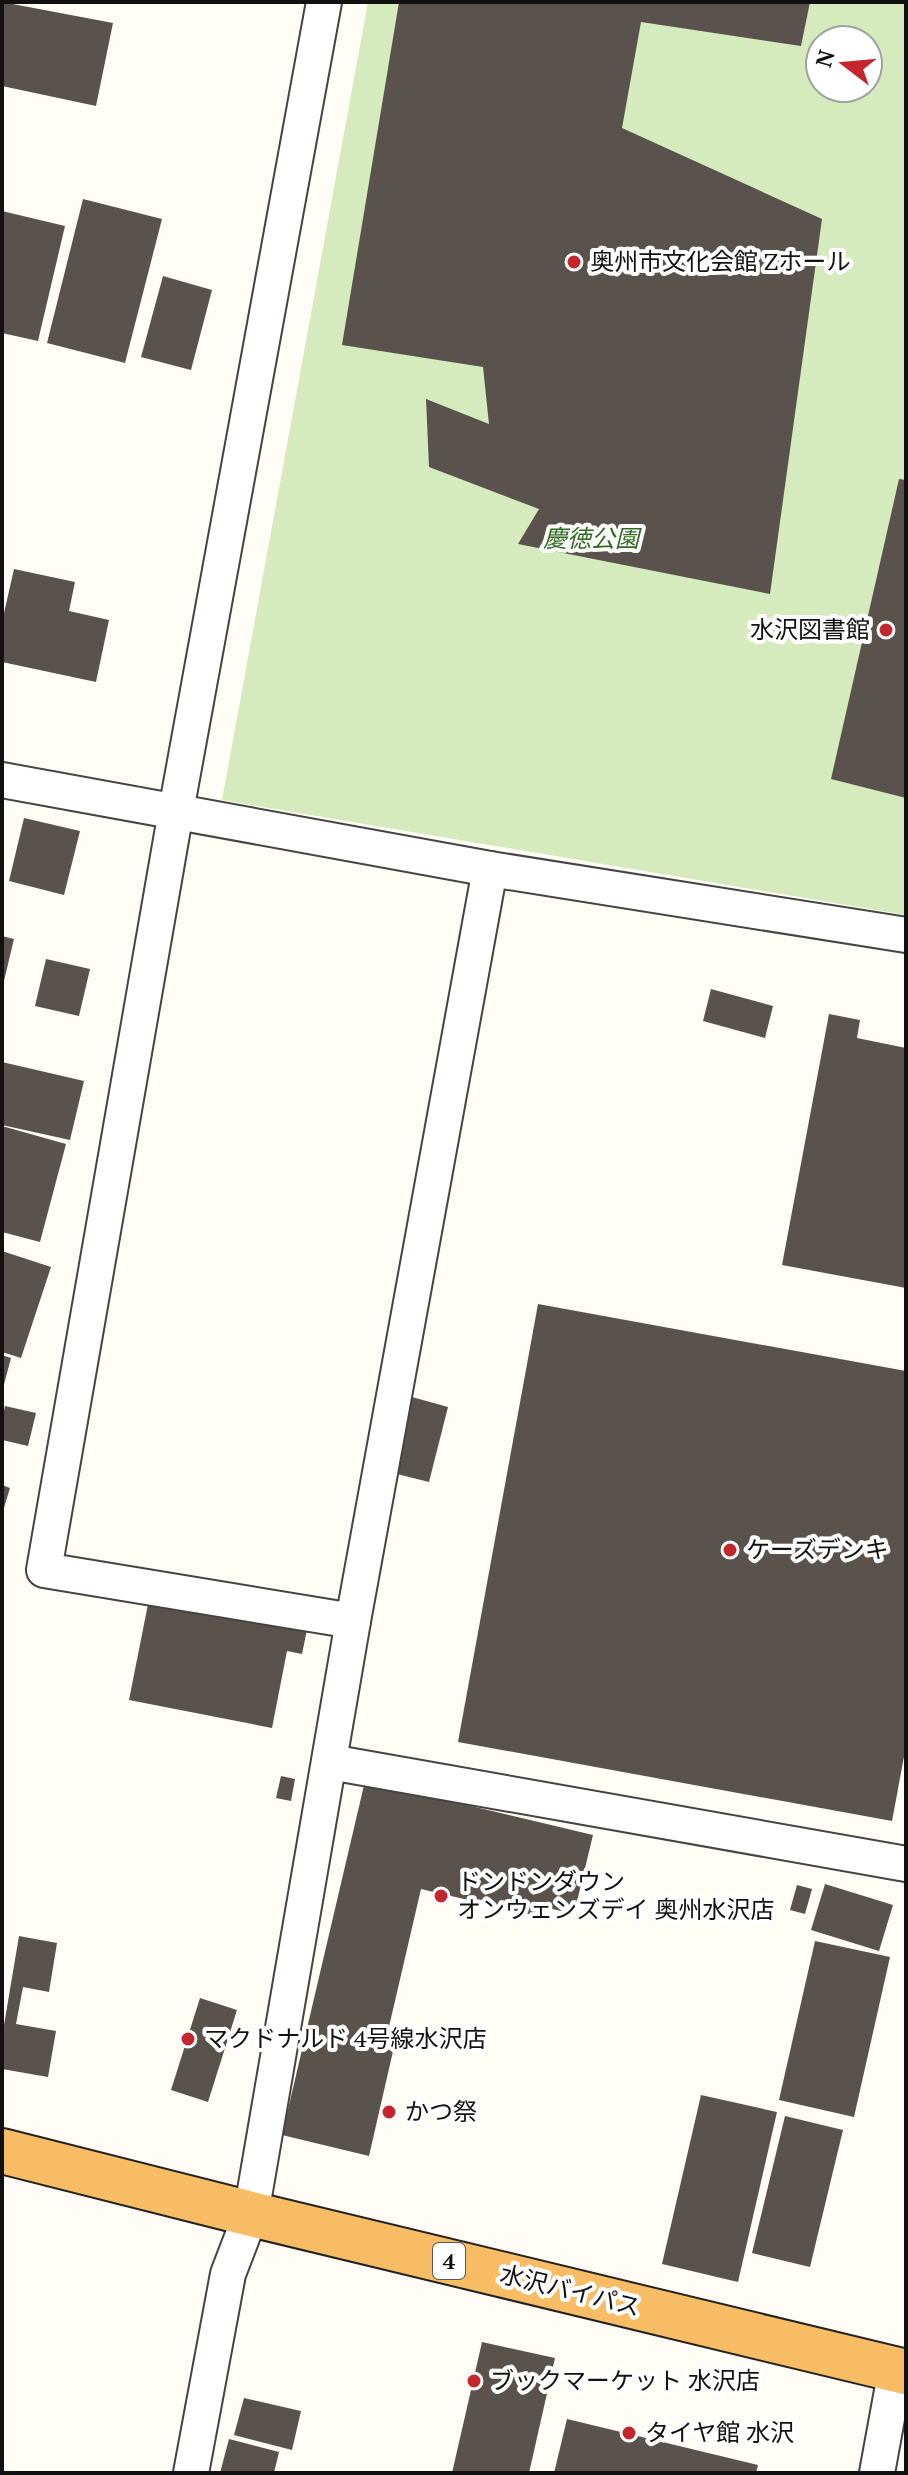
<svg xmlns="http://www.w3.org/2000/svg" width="908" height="2475" viewBox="0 0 908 2475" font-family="'PT Serif','Noto Sans JP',serif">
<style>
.green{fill:#d5ebbd;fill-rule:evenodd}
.building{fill:#5a524d}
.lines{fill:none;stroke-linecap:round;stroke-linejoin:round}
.minor-casing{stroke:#444;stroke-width:38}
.trunk-casing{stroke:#222;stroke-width:48}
.minor{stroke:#fff;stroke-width:34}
.trunk{stroke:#f7bc64;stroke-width:44}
.poi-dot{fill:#c4262e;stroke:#fff;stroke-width:3}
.labels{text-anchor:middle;stroke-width:8;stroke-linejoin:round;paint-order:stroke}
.shield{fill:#fff;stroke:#585858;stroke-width:2}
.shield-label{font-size:22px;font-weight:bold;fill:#111}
.poi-label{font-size:24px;fill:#111;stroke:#fff;text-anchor:start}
.park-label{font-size:24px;font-style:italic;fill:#2f6b1f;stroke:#fff}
.street-label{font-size:24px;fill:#111;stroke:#fff}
</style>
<rect width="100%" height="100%" fill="#fffdf5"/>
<!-- green -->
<path class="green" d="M 368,2 L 906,2 L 906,915 L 222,800 ZM 820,40 L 868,40 L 868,88 L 820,88 Z"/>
<!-- building -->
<g class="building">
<path d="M 2,2 L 113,23 L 96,106 L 2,86 Z"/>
<path d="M 399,2 L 810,2 L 801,46 L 641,22 L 622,128 L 822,219 L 770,594 L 518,544 L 539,509 L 429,467 L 426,399 L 489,424 L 483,367 L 342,345 Z"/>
<path d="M 83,199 L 162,219 L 125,363 L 47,343 Z"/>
<path d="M 2,211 L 65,226 L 38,341 L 2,333 Z"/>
<path d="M 163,276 L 212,290 L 191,370 L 141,357 Z"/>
<path d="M 899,479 L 906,480 L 906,798 L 831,779 Z"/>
<path d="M 14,569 L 75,582 L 69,611 L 109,620 L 96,682 L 2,662 L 2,622 Z"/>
<path d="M 24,818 L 80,831 L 64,895 L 9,881 Z"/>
<path d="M 2,936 L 14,939 L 3,985 L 2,985 Z"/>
<path d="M 46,959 L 90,969 L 79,1016 L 35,1006 Z"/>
<path d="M 711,989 L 773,1006 L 765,1038 L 703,1021 Z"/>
<path d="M 829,1014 L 860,1020 L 857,1038 L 906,1048 L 906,1288 L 782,1265 Z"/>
<path d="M 2,1062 L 84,1081 L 70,1140 L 2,1125 Z"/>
<path d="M 2,1126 L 66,1144 L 40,1242 L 2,1232 Z"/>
<path d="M 2,1251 L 51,1267 L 21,1358 L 2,1352 Z"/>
<path d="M 538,1304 L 906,1371 L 906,1746 L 892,1821 L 458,1742 Z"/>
<path d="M 2,1355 L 11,1358 L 3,1388 L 2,1388 Z"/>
<path d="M 412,1397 L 448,1407 L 429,1482 L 393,1473 Z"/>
<path d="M 5,1406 L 36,1413 L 28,1446 L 2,1440 L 2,1419 Z"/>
<path d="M 2,1485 L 10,1488 L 3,1511 L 2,1511 Z"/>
<path d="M 151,1589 L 309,1620 L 302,1654 L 287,1651 L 272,1728 L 129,1700 Z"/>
<path d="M 281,1776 L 295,1779 L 291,1801 L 276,1798 Z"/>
<path d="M 365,1781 L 593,1835 L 574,1914 L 544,1907 L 541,1917 L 421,1889 L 385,2044 L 394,2047 L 369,2156 L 282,2135 Z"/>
<path d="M 825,1884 L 893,1905 L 879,1951 L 811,1930 Z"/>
<path d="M 797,1885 L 812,1889 L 805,1914 L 790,1910 Z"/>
<path d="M 19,1936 L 57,1943 L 49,1992 L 23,1987 L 16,2024 L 56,2031 L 48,2077 L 2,2069 L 2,2037 Z"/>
<path d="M 815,1941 L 890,1957 L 854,2117 L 779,2100 Z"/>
<path d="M 200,1998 L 237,2010 L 208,2102 L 171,2090 Z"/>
<path d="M 701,2095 L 777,2112 L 738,2282 L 662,2264 Z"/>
<path d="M 785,2116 L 843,2130 L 810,2267 L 752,2253 Z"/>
<path d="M 482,2342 L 555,2358 L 529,2473 L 452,2473 Z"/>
<path d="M 244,2398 L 301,2411 L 292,2450 L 234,2435 Z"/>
<path d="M 567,2419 L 758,2465 L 756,2473 L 554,2473 Z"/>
<path d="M 229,2439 L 279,2452 L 274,2473 L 220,2473 Z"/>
</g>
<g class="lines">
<!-- minor casing -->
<g class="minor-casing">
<g id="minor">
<path d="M 324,2 L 176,811 L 44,1570 L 353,1621"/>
<path d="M 2,780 L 490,869 L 906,935"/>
<path d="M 330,1762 L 906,1864"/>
<path d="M 191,2473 L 228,2274 L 251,2214 L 353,1621 L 490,869"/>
<path d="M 877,2473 L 896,2369"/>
</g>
</g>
<!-- trunk casing -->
<g class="trunk-casing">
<path id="trunk" d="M 2,2151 L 251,2214 L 906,2372"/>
</g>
<!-- minor -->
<use href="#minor" class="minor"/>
<!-- trunk -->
<use href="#trunk" class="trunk"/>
</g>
<!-- markers -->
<g class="poi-dot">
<circle cx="574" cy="262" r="8"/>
<circle cx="886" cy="630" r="8"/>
<circle cx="730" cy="1550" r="8"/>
<circle cx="441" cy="1896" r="8"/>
<circle cx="188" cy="2039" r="8"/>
<circle cx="389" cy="2112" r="8"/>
<circle cx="474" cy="2381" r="8"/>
<circle cx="629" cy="2433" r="8"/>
</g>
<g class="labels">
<!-- shield labels -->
<rect class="shield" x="433" y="2243" width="32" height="36" rx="6"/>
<g class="shield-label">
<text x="449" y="2269">4</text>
</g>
<!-- poi labels -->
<g class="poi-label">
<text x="590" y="270">奥州市文化会館 Zホール</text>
<text x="870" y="638" text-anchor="end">水沢図書館</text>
<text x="746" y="1558">ケーズデンキ</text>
<text x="457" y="1890">ドンドンダウン<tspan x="457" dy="28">オンウェンズデイ 奥州水沢店</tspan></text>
<text x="204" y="2047">マクドナルド 4号線水沢店</text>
<text x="405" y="2120">かつ祭</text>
<text x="490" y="2389">ブックマーケット 水沢店</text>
<text x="645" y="2441">タイヤ館 水沢</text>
</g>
<!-- park labels -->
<g class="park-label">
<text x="591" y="547">慶徳公園</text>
</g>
<!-- street labels -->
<g class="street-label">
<text transform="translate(570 2291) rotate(14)" y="8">水沢バイパス</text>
</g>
</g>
<!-- border -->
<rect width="908" height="2475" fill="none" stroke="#111111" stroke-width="8"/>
<!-- north arrow -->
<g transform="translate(844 64) rotate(286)"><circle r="38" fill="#ffffff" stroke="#a0a0a0" stroke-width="2"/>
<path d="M0-6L14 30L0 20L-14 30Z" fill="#c4262e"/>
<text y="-12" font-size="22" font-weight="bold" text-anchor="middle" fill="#111111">N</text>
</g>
</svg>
